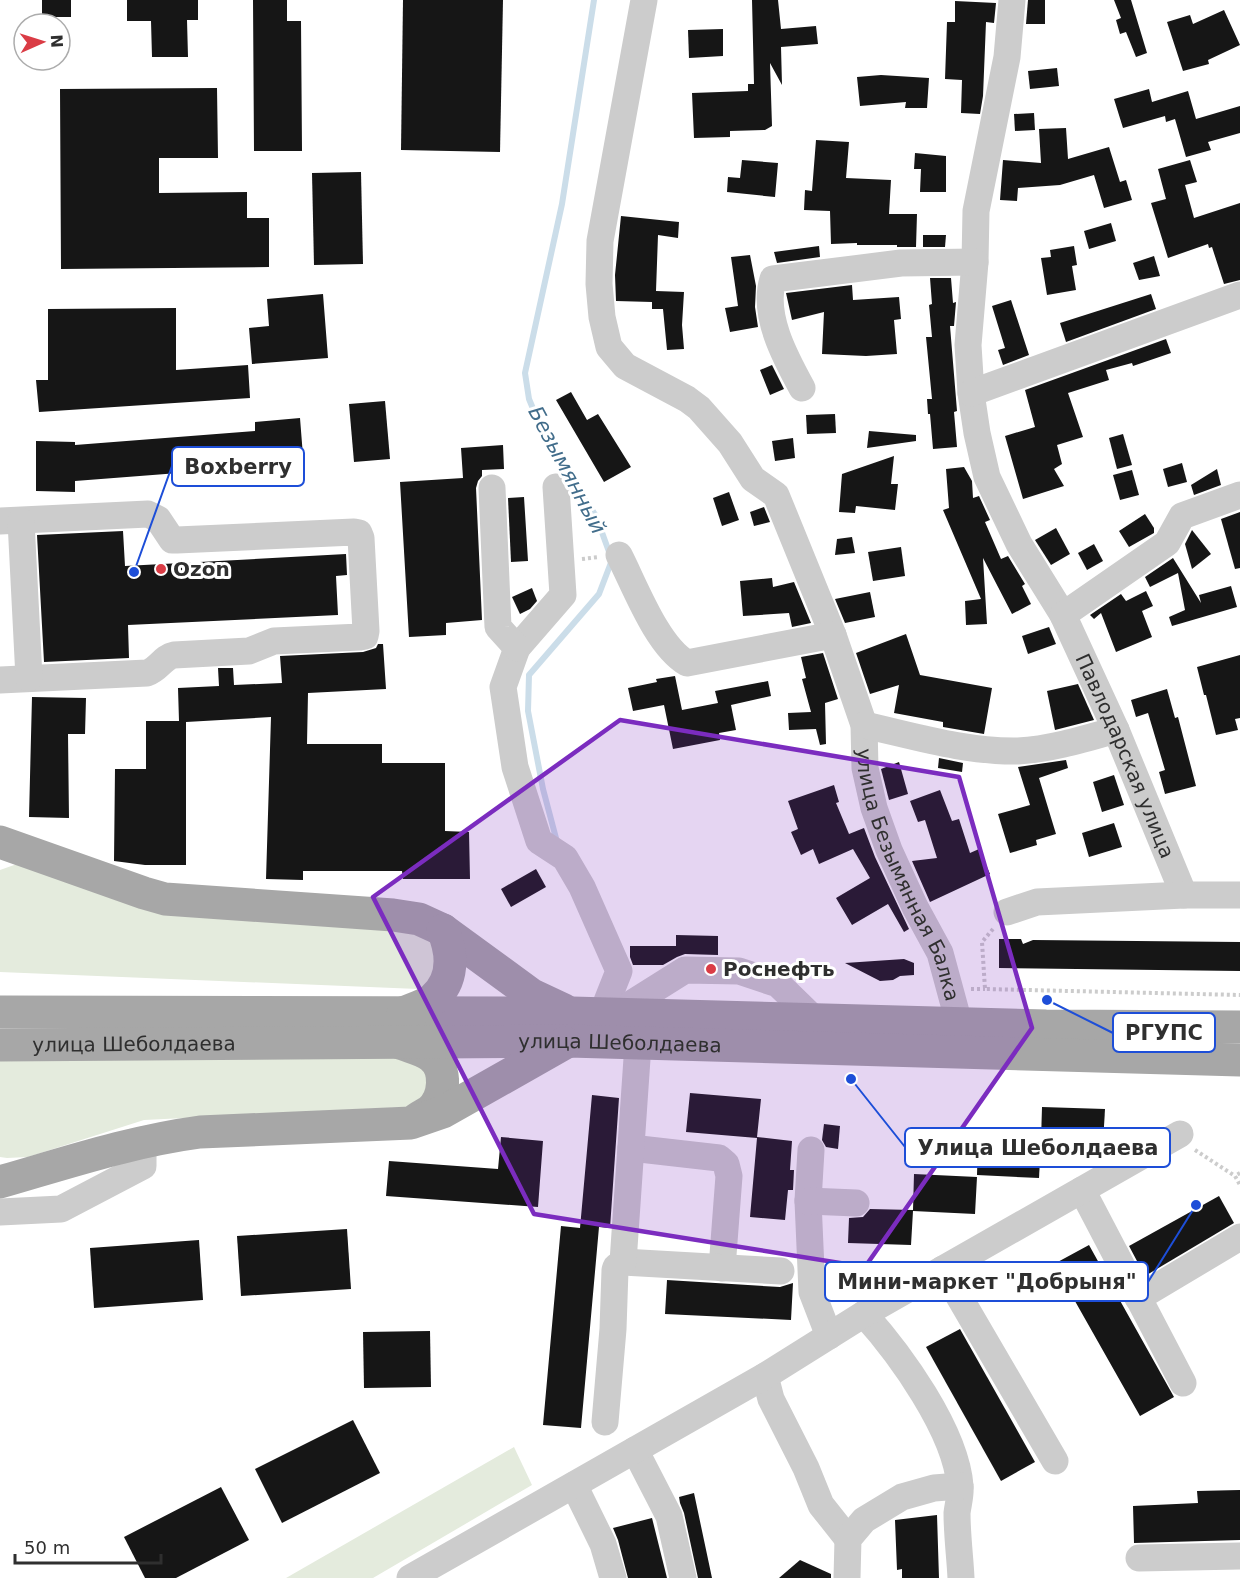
<svg xmlns="http://www.w3.org/2000/svg" width="1240" height="1578" viewBox="0 0 1240 1578" font-family="'DejaVu Sans',sans-serif">
<style>
.green{fill:#e4ebdd}
.lines{fill:none;stroke-linecap:round;stroke-linejoin:round}
.stream{stroke:#cbdde9;stroke-width:6}
.building{fill:#161616}
.path{stroke:#ccc;stroke-width:4;stroke-dasharray:3 3;stroke-linecap:butt}
.minor{stroke:#ccc;stroke-width:27}
.major{stroke:#a7a7a7;stroke-width:33}
.marked{fill:#7b2cbf;fill-opacity:0.2;stroke:#7b2cbf;stroke-width:4.5;stroke-linejoin:round}
.poi-dot{fill:#da3c45;stroke:#fff;stroke-width:2}
.labels{text-anchor:middle;stroke-width:6;stroke-linejoin:round;paint-order:stroke}
.poi-label{font-size:20px;font-weight:bold;fill:#2f2f2f;stroke:#fff;text-anchor:start}
.street-label{font-size:20px;fill:#2f2f2f;stroke:#fff}
.water-label{font-size:21px;font-style:italic;fill:#426d8b;stroke:#fff}
.leader{fill:none;stroke:#1d4ed8;stroke-width:2}
.callout-dot{fill:#1d4ed8;stroke:#fff;stroke-width:2}
.callout{fill:#fff;stroke:#1d4ed8;stroke-width:2}
.callout-label{font-size:21px;text-anchor:middle;font-weight:bold;fill:#2f2f2f}
</style>
<rect width="100%" height="100%" fill="#fff"/>
<!-- green -->
<g class="green">
<path d="M 17,864 L 413,931 L 426,936 L 439,951 L 431,984 L 418,989 L 0,972 L 0,870 Z"/>
<path d="M 0,1049 L 414,1056 L 435,1088 L 407,1107 L 144,1120 L 28,1157 L 7,1158 L 0,1157 Z"/>
<path d="M 514,1447 L 532,1485 L 373,1578 L 286,1578 Z"/>
</g>
<g class="lines">
<!-- stream -->
<path class="stream" d="M 557,842 L 543,789 L 528,711 L 529,675 L 599,594 L 612,560 L 596,516 L 547,442 L 529,399 L 525,373 L 562,204 L 594,0"/>
</g>
<!-- building -->
<g class="building">
<rect x="42" y="0" width="29" height="17"/>
<path d="M 127,0 L 198,0 L 198,20 L 187,20 L 188,57 L 152,57 L 151,21 L 127,21 Z"/>
<path d="M 253,0 L 287,0 L 287,21 L 301,21 L 302,151 L 254,151 Z"/>
<path d="M 403,0 L 503,0 L 500,152 L 401,150 Z"/>
<path d="M 752,0 L 778,0 L 781,29 L 816,26 L 818,44 L 781,47 L 782,85 L 770,63 L 772,126 L 765,130 L 730,131 L 730,137 L 694,138 L 692,93 L 748,91 L 748,84 L 754,84 Z"/>
<path d="M 1028,0 L 1045,0 L 1045,24 L 1026,24 Z"/>
<path d="M 1114,0 L 1131,0 L 1147,53 L 1136,57 L 1126,32 L 1120,34 L 1116,20 L 1121,18 Z"/>
<path d="M 955,1 L 996,3 L 994,23 L 986,22 L 983,96 L 980,114 L 961,113 L 962,80 L 945,79 L 947,22 L 955,22 Z"/>
<path d="M 1224,10 L 1240,45 L 1208,60 L 1209,64 L 1183,71 L 1167,22 L 1190,15 L 1193,24 Z"/>
<path d="M 723,29 L 723,56 L 689,58 L 688,30 Z"/>
<path d="M 1057,68 L 1059,86 L 1030,89 L 1028,71 Z"/>
<path d="M 881,75 L 929,78 L 927,108 L 905,108 L 906,102 L 860,106 L 857,77 Z"/>
<path d="M 217,88 L 218,158 L 159,158 L 159,193 L 247,192 L 247,218 L 269,218 L 269,267 L 61,269 L 60,89 Z"/>
<path d="M 1149,89 L 1152,102 L 1188,91 L 1196,119 L 1240,106 L 1240,133 L 1208,142 L 1211,150 L 1186,157 L 1175,119 L 1166,122 L 1165,116 L 1123,128 L 1114,99 Z"/>
<path d="M 1034,113 L 1035,130 L 1015,131 L 1014,114 Z"/>
<path d="M 1066,128 L 1068,159 L 1109,147 L 1120,182 L 1126,180 L 1132,200 L 1104,208 L 1094,175 L 1060,185 L 1018,188 L 1017,201 L 1000,200 L 1003,160 L 1041,163 L 1039,129 Z"/>
<path d="M 816,140 L 849,142 L 846,178 L 891,180 L 889,214 L 917,214 L 916,247 L 897,247 L 897,245 L 857,245 L 857,243 L 831,244 L 830,211 L 804,210 L 805,190 L 812,191 Z"/>
<path d="M 915,153 L 946,156 L 946,192 L 920,192 L 921,169 L 914,169 Z"/>
<path d="M 742,160 L 778,163 L 775,197 L 727,192 L 728,177 L 740,178 Z"/>
<path d="M 1190,160 L 1197,182 L 1185,185 L 1194,218 L 1240,203 L 1240,280 L 1224,284 L 1212,247 L 1209,248 L 1208,244 L 1168,258 L 1151,203 L 1166,199 L 1158,169 Z"/>
<path d="M 361,172 L 363,264 L 314,265 L 312,173 Z"/>
<path d="M 621,216 L 679,222 L 678,238 L 658,235 L 656,291 L 684,292 L 682,325 L 684,349 L 667,350 L 663,309 L 652,309 L 652,302 L 616,301 L 615,275 Z"/>
<path d="M 1111,223 L 1116,241 L 1089,249 L 1084,231 Z"/>
<path d="M 923,235 L 946,235 L 945,247 L 923,247 Z"/>
<path d="M 819,246 L 820,257 L 777,263 L 774,252 Z"/>
<path d="M 1074,246 L 1077,265 L 1072,266 L 1076,290 L 1047,295 L 1041,258 L 1051,257 L 1050,250 Z"/>
<path d="M 750,255 L 756,286 L 755,307 L 758,327 L 730,332 L 725,308 L 738,306 L 731,257 Z"/>
<path d="M 1154,256 L 1160,276 L 1139,280 L 1133,263 Z"/>
<path d="M 930,278 L 951,278 L 953,303 L 956,302 L 954,326 L 950,326 L 957,411 L 954,412 L 957,447 L 933,449 L 930,414 L 928,414 L 927,399 L 932,399 L 926,337 L 932,337 L 929,305 L 932,304 Z"/>
<path d="M 852,285 L 853,300 L 899,297 L 901,319 L 894,320 L 897,354 L 866,356 L 822,354 L 824,312 L 792,320 L 786,293 Z"/>
<path d="M 323,294 L 328,358 L 252,364 L 249,328 L 269,326 L 267,299 Z"/>
<path d="M 1151,294 L 1156,309 L 1066,342 L 1060,323 Z"/>
<path d="M 1011,300 L 1029,355 L 1003,365 L 998,350 L 1005,348 L 992,306 Z"/>
<path d="M 176,308 L 176,370 L 248,365 L 250,398 L 39,412 L 36,380 L 48,380 L 48,309 Z"/>
<path d="M 1166,339 L 1171,353 L 1133,366 L 1132,363 L 1106,370 L 1109,380 L 1068,393 L 1083,437 L 1057,445 L 1062,464 L 1054,469 L 1064,486 L 1023,499 L 1005,436 L 1035,427 L 1025,390 Z"/>
<path d="M 772,365 L 784,389 L 770,395 L 760,370 Z"/>
<path d="M 571,392 L 587,420 L 598,414 L 631,467 L 604,482 L 556,400 Z"/>
<path d="M 385,401 L 390,459 L 354,462 L 349,404 Z"/>
<path d="M 835,414 L 836,433 L 807,434 L 806,415 Z"/>
<path d="M 300,418 L 303,456 L 255,460 L 256,467 L 75,481 L 75,492 L 36,491 L 36,441 L 75,442 L 75,445 L 255,431 L 255,422 Z"/>
<path d="M 869,431 L 916,435 L 916,441 L 867,448 Z"/>
<path d="M 1123,434 L 1132,465 L 1117,469 L 1109,438 Z"/>
<path d="M 793,438 L 795,458 L 775,461 L 772,441 Z"/>
<path d="M 503,445 L 504,469 L 482,470 L 482,476 L 478,481 L 476,488 L 482,620 L 446,623 L 446,635 L 409,637 L 400,482 L 463,478 L 461,448 Z"/>
<path d="M 894,456 L 891,484 L 898,484 L 895,510 L 856,506 L 855,513 L 839,512 L 842,474 Z"/>
<path d="M 1182,463 L 1187,482 L 1168,487 L 1163,469 Z"/>
<path d="M 964,467 L 972,481 L 973,498 L 979,496 L 990,520 L 985,522 L 1001,559 L 1008,556 L 1025,584 L 1022,586 L 1031,604 L 1012,614 L 983,558 L 987,624 L 966,625 L 965,601 L 981,599 L 943,510 L 949,508 L 946,469 Z"/>
<path d="M 1217,469 L 1221,485 L 1194,495 L 1191,485 Z"/>
<path d="M 1132,470 L 1139,495 L 1120,500 L 1113,475 Z"/>
<path d="M 729,492 L 739,520 L 722,526 L 713,498 Z"/>
<path d="M 524,497 L 528,561 L 511,562 L 508,498 Z"/>
<path d="M 764,507 L 770,522 L 754,526 L 750,512 Z"/>
<path d="M 1240,512 L 1240,568 L 1235,569 L 1221,519 Z"/>
<path d="M 1145,514 L 1154,528 L 1154,533 L 1129,547 L 1119,531 Z"/>
<path d="M 1056,528 L 1070,554 L 1051,565 L 1035,540 Z"/>
<path d="M 1192,530 L 1211,554 L 1192,569 L 1185,544 Z"/>
<path d="M 123,531 L 125,566 L 346,554 L 347,575 L 336,576 L 338,615 L 128,625 L 129,658 L 44,662 L 37,535 Z"/>
<path d="M 852,537 L 855,553 L 835,555 L 837,539 Z"/>
<path d="M 1094,544 L 1103,561 L 1087,570 L 1078,553 Z"/>
<path d="M 901,547 L 905,576 L 873,581 L 868,552 Z"/>
<path d="M 1173,558 L 1201,603 L 1199,595 L 1231,586 L 1237,607 L 1172,626 L 1169,617 L 1185,610 L 1178,573 L 1150,587 L 1145,577 Z"/>
<path d="M 772,578 L 773,587 L 794,582 L 811,623 L 792,627 L 789,613 L 743,616 L 740,581 Z"/>
<path d="M 532,588 L 537,601 L 530,609 L 520,614 L 512,597 Z"/>
<path d="M 1146,591 L 1153,606 L 1142,611 L 1152,637 L 1116,652 L 1101,613 L 1094,619 L 1090,615 L 1121,594 L 1126,601 Z"/>
<path d="M 870,592 L 875,617 L 845,623 L 835,599 Z"/>
<path d="M 1049,627 L 1056,644 L 1028,654 L 1022,636 Z"/>
<path d="M 906,634 L 920,675 L 992,688 L 984,734 L 943,727 L 943,722 L 894,713 L 899,685 L 870,694 L 856,653 Z"/>
<path d="M 378,644 L 383,644 L 386,689 L 308,693 L 307,744 L 382,744 L 382,763 L 445,763 L 445,831 L 469,832 L 470,879 L 403,879 L 402,871 L 303,871 L 303,880 L 266,879 L 271,717 L 186,722 L 186,865 L 145,865 L 114,861 L 115,769 L 146,769 L 146,721 L 179,721 L 178,688 L 219,686 L 218,668 L 233,668 L 234,685 L 282,683 L 280,656 L 363,652 L 376,648 Z"/>
<path d="M 823,653 L 838,699 L 825,703 L 826,744 L 820,745 L 816,729 L 789,730 L 788,713 L 811,712 L 802,679 L 806,678 L 801,657 Z"/>
<path d="M 1240,655 L 1240,718 L 1235,719 L 1238,730 L 1216,735 L 1206,695 L 1204,695 L 1197,667 Z"/>
<path d="M 675,676 L 682,710 L 718,703 L 715,691 L 768,681 L 771,696 L 731,705 L 736,730 L 719,733 L 720,740 L 673,749 L 664,705 L 633,711 L 628,688 L 657,682 L 656,679 Z"/>
<path d="M 1078,684 L 1094,720 L 1055,730 L 1047,691 Z"/>
<path d="M 1167,689 L 1175,718 L 1178,717 L 1196,786 L 1165,794 L 1159,772 L 1165,770 L 1148,713 L 1136,717 L 1131,700 Z"/>
<path d="M 32,697 L 86,698 L 85,734 L 68,734 L 69,818 L 29,817 Z"/>
<path d="M 939,758 L 963,763 L 962,772 L 938,768 Z"/>
<path d="M 1066,760 L 1068,768 L 1039,778 L 1056,834 L 1036,840 L 1037,845 L 1010,853 L 998,814 L 1030,805 L 1018,767 Z"/>
<path d="M 899,762 L 908,794 L 889,800 L 881,769 Z"/>
<path d="M 1114,775 L 1124,805 L 1102,812 L 1093,782 Z"/>
<path d="M 834,785 L 839,802 L 836,803 L 849,834 L 864,828 L 875,857 L 909,929 L 904,932 L 888,904 L 852,925 L 836,898 L 870,878 L 853,849 L 819,864 L 813,849 L 801,855 L 791,832 L 798,829 L 788,801 Z"/>
<path d="M 940,790 L 952,821 L 959,819 L 970,853 L 979,849 L 990,874 L 930,902 L 912,861 L 937,858 L 925,820 L 918,822 L 910,801 Z"/>
<path d="M 1114,823 L 1122,847 L 1089,857 L 1082,833 Z"/>
<path d="M 536,869 L 546,887 L 511,907 L 501,889 Z"/>
<path d="M 676,935 L 718,936 L 718,955 L 685,954 L 677,957 L 663,965 L 633,965 L 630,957 L 630,946 L 676,946 Z"/>
<path d="M 999,939 L 1021,939 L 1023,944 L 1033,940 L 1240,942 L 1240,971 L 999,968 Z"/>
<path d="M 904,959 L 914,963 L 914,975 L 900,976 L 893,980 L 880,981 L 845,963 Z"/>
<path d="M 690,1093 L 761,1099 L 757,1137 L 792,1141 L 790,1170 L 794,1170 L 793,1190 L 788,1190 L 785,1220 L 750,1217 L 757,1138 L 686,1132 Z"/>
<path d="M 592,1095 L 619,1098 L 610,1228 L 599,1227 L 581,1428 L 543,1425 L 561,1226 L 580,1228 Z"/>
<path d="M 1042,1107 L 1105,1109 L 1103,1144 L 1041,1141 Z"/>
<path d="M 824,1124 L 840,1126 L 838,1149 L 826,1147 L 822,1140 Z"/>
<path d="M 501,1137 L 543,1141 L 538,1207 L 386,1196 L 389,1161 L 498,1169 Z"/>
<path d="M 978,1138 L 1041,1140 L 1039,1178 L 977,1175 Z"/>
<path d="M 914,1174 L 977,1177 L 975,1214 L 913,1211 L 911,1245 L 848,1243 L 849,1218 L 863,1217 L 870,1209 L 913,1210 Z"/>
<path d="M 1219,1196 L 1234,1223 L 1145,1276 L 1129,1246 Z"/>
<path d="M 347,1229 L 351,1289 L 241,1296 L 237,1236 Z"/>
<path d="M 199,1240 L 203,1300 L 94,1308 L 90,1248 Z"/>
<path d="M 1089,1245 L 1099,1263 L 1102,1261 L 1120,1296 L 1118,1297 L 1174,1397 L 1140,1416 L 1054,1264 Z"/>
<path d="M 667,1280 L 780,1287 L 793,1283 L 791,1320 L 665,1314 Z"/>
<path d="M 960,1329 L 1035,1462 L 1001,1481 L 926,1347 Z"/>
<path d="M 430,1331 L 431,1387 L 364,1388 L 363,1332 Z"/>
<path d="M 353,1420 L 380,1473 L 282,1523 L 255,1469 Z"/>
<path d="M 221,1487 L 249,1540 L 176,1578 L 145,1578 L 124,1537 Z"/>
<path d="M 1240,1490 L 1240,1540 L 1134,1543 L 1133,1506 L 1198,1503 L 1197,1491 Z"/>
<path d="M 694,1493 L 712,1578 L 698,1578 L 684,1513 L 680,1503 L 679,1497 Z"/>
<path d="M 937,1515 L 939,1578 L 902,1578 L 902,1569 L 897,1570 L 895,1520 Z"/>
<path d="M 652,1518 L 667,1578 L 628,1578 L 618,1540 L 613,1528 Z"/>
<path d="M 800,1560 L 831,1574 L 831,1578 L 779,1578 Z"/>
</g>
<g class="lines">
<!-- path -->
<g class="path">
<path d="M 582,559 L 599,557"/>
<path d="M 993,929 L 982,942 L 985,989 L 1240,995"/>
<path d="M 971,989 L 985,989"/>
<path d="M 1195,1150 L 1235,1176"/>
<path d="M 1240,1173 L 1235,1176 L 1240,1185"/>
</g>
<!-- minor -->
<g class="minor">
<path id="s1" d="M 644,0 L 600,241 L 599,284 L 602,317 L 609,347 L 625,366 L 687,399 L 699,408 L 730,443 L 753,479 L 776,495 L 833,635 L 864,725 L 865,768 L 874,808 L 889,850 L 915,907 L 940,953 L 959,1023"/>
<path id="s2" d="M 1012,0 L 1007,57 L 976,211 L 975,262 L 968,345 L 971,393 L 977,433 L 987,477 L 1019,544 L 1063,615 L 1116,730 L 1184,895"/>
<path d="M 802,388 C 785,357 762,315 773,279 L 901,263 L 975,262"/>
<path d="M 971,393 L 1240,295"/>
<path d="M 556,487 L 563,595 L 517,648 L 503,687 L 515,767 L 539,841 L 565,858 L 582,887 L 619,971 L 602,1014"/>
<path d="M 492,488 L 498,627 L 517,648"/>
<path d="M 0,521 L 148,514 L 158,519 L 172,540 L 177,540 L 354,532 L 359,533 L 361,538 L 366,631 L 365,636 L 360,637 L 274,641 L 249,651 L 174,655 C 163,657 159,669 147,673 L 0,680"/>
<path d="M 21,521 L 29,678"/>
<path d="M 619,555 C 635,586 657,646 687,663 L 833,635"/>
<path d="M 1063,615 L 1167,543 L 1182,516 L 1240,495"/>
<path d="M 864,725 C 914,736 966,752 1018,751 C 1051,749 1084,739 1116,730"/>
<path d="M 1007,912 L 1037,902 L 1184,895 L 1240,895"/>
<path d="M 615,1014 L 685,970 L 739,971 L 778,984 L 814,1019"/>
<path d="M 631,1148 L 719,1158 L 726,1164 L 729,1176 L 722,1268"/>
<path d="M 811,1150 L 808,1201 L 812,1292 L 829,1336"/>
<path d="M 1082,1190 L 1183,1383"/>
<path d="M 808,1201 L 856,1203"/>
<path d="M 0,1212 L 61,1209 L 143,1166 L 143,1140"/>
<path d="M 623,1262 L 781,1271"/>
<path d="M 943,1269 L 1055,1461"/>
<path d="M 1138,1298 L 1240,1237"/>
<path d="M 864,1314 C 900,1354 956,1431 960,1486 C 961,1495 958,1504 957,1513 C 957,1535 960,1557 961,1578"/>
<path d="M 765,1376 L 771,1399 L 806,1468 L 821,1505 L 848,1539"/>
<path d="M 605,1422 L 613,1329 L 615,1270 L 616,1267 L 623,1262 L 638,1044"/>
<path d="M 635,1450 L 669,1516 L 683,1578"/>
<path d="M 574,1485 L 603,1544 L 613,1578"/>
<path d="M 1139,1558 L 1240,1556"/>
<path d="M 410,1578 L 765,1376 L 864,1314 L 1180,1134"/>
<path d="M 847,1578 L 848,1539 L 864,1520 L 902,1497 L 934,1488 L 960,1486"/>
</g>
<!-- major -->
<g class="major">
<path d="M 0,842 L 144,893 L 165,899 L 393,915 L 419,919 L 443,930 L 532,995 L 564,1010"/>
<path d="M 0,1012 L 572,1013 L 1046,1026 L 1240,1027"/>
<path d="M 403,1013 C 412,1009 425,1006 433,999 C 454,981 453,954 443,930"/>
<path d="M 400,1043 C 410,1047 423,1050 431,1056 C 448,1069 445,1098 430,1111 C 426,1114 421,1116 417,1119"/>
<path id="s3" d="M 0,1045 L 569,1041 L 1240,1060"/>
<path d="M 0,1182 C 66,1163 132,1141 200,1132 L 411,1123 L 443,1112 L 565,1043"/>
</g>
</g>
<!-- marked area -->
<path class="marked" d="M 620,720 L 959,777 L 1032,1028 L 865,1267 L 534,1214 L 373,897 Z"/>
<!-- markers -->
<g class="poi-dot">
<circle cx="161" cy="569" r="6"/>
<circle cx="711" cy="969" r="6"/>
</g>
<g class="labels">
<!-- poi labels -->
<g class="poi-label">
<text x="173" y="576">Ozon</text>
<text x="723" y="976">Роснефть</text>
</g>
<!-- street labels -->
<g class="street-label">
<text dy="7" stroke="none"><textPath href="#s2" startOffset="794">Павлодарская улица</textPath></text>
<text dy="7" stroke="none"><textPath href="#s1" startOffset="984">улица Безымянная Балка</textPath></text>
<text dy="7" stroke="none"><textPath href="#s3" startOffset="134">улица Шеболдаева</textPath></text>
<text dy="7" stroke="none"><textPath href="#s3" startOffset="620">улица Шеболдаева</textPath></text>
</g>
<!-- water labels -->
<g class="water-label">
<text transform="translate(567 470) rotate(62)" y="7">Безымянный</text>
</g>
</g>
<!-- callouts -->
<path class="leader" d="M134 572L172 466M1047 1000L1113 1033M851 1079L905 1147M1196 1205L1148 1282"/>
<g class="callout-dot">
<circle cx="134" cy="572" r="6"/>
<circle cx="1047" cy="1000" r="6"/>
<circle cx="851" cy="1079" r="6"/>
<circle cx="1196" cy="1205" r="6"/>
</g>
<g class="callout">
<rect x="172" y="447" width="132" height="39" rx="6"/>
<rect x="1113" y="1013" width="102" height="39" rx="6"/>
<rect x="905" y="1128" width="265" height="39" rx="6"/>
<rect x="825" y="1262" width="323" height="39" rx="6"/>
</g>
<g class="callout-label">
<text x="238" y="474">Boxberry</text>
<text x="1164" y="1040">РГУПС</text>
<text x="1038" y="1155">Улица Шеболдаева</text>
<text x="987" y="1289">Мини-маркет "Добрыня"</text>
</g>
<!-- north arrow -->
<g transform="translate(42 42) rotate(87)"><circle r="28" fill="#ffffff" stroke="#acacac" stroke-width="1.5"/>
<path d="M0-4.5L10 22L0 15L-10 22Z" fill="#da3c45"/>
<text y="-9" font-size="16" font-weight="bold" text-anchor="middle" fill="#2f2f2f">N</text>
</g>
<!-- scale -->
<path d="M15 1554v9h146v-9" fill="none" stroke="#2f2f2f" stroke-width="3"/>
<text x="24" y="1554" font-size="18" fill="#2f2f2f" stroke="#ffffff" stroke-width="4.5" paint-order="stroke">50 m</text>
</svg>
